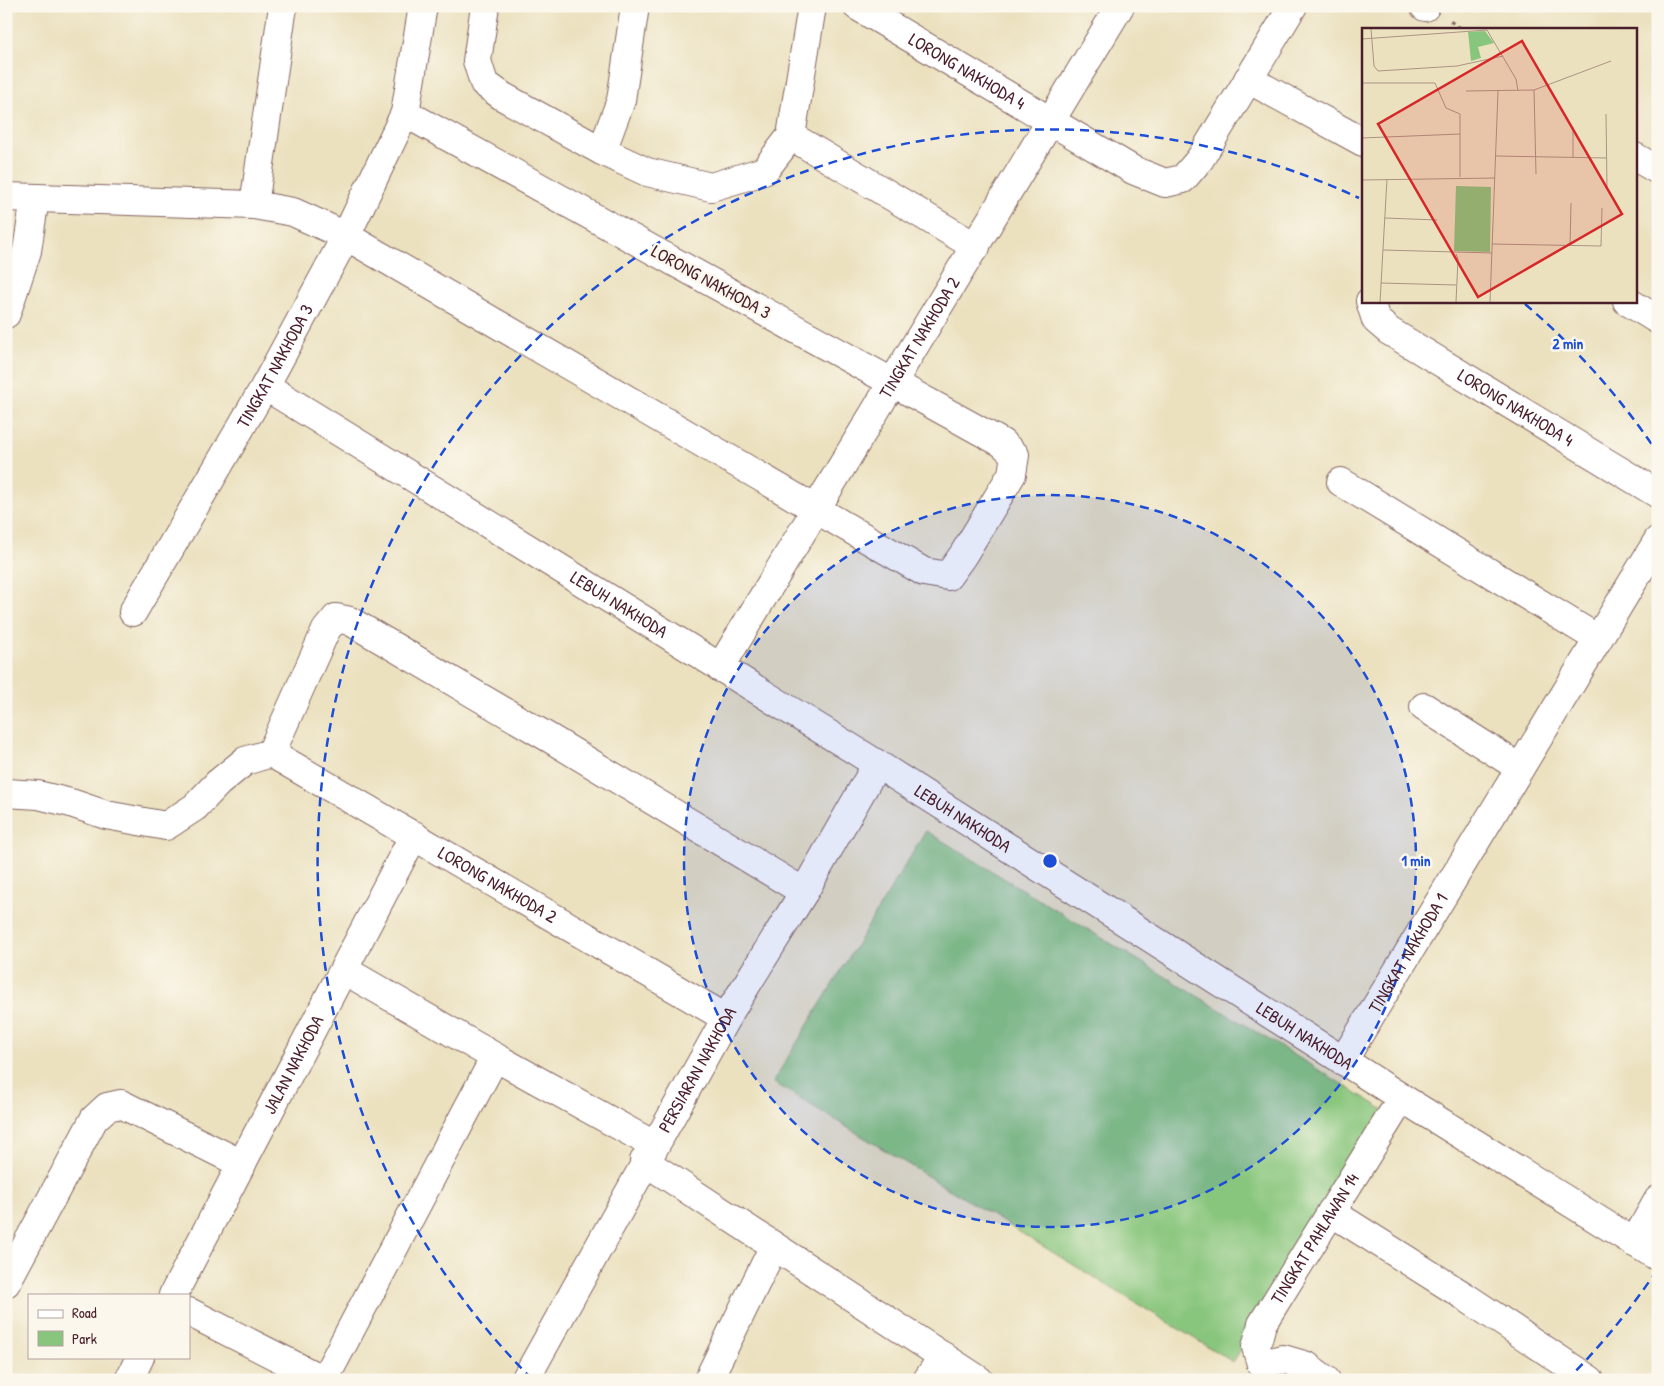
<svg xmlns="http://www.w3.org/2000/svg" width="1664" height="1386" viewBox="0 0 1664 1386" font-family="'Patrick Hand',sans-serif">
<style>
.green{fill:#89c67d;stroke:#6a7254}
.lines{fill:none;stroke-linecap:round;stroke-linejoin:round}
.minor-casing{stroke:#82635f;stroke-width:30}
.path{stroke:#82635f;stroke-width:3;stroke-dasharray:4 4;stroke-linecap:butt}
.minor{stroke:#fff;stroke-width:28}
.ring{fill:none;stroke:#1d4ed8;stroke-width:2.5;stroke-dasharray:9 6}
.labels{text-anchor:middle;stroke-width:5;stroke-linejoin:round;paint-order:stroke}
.street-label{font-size:18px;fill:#4a1f2b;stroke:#fbf7ec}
.inset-road{fill:none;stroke:#ab9384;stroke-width:1}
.view{fill:#d62828;fill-opacity:0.15;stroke:#d62828;stroke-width:2.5}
.inset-edge{fill:none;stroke:#4a1f2b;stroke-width:2.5}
.centre{fill:#1d4ed8;stroke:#fbf7ec;stroke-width:2.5}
.ring-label{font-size:15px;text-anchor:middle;font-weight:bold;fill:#1d4ed8;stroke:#fbf7ec;stroke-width:5;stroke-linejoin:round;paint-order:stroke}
</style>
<rect width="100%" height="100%" fill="#fbf7ec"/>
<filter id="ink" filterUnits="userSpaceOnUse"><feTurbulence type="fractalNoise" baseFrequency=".02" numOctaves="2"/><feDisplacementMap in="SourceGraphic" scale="10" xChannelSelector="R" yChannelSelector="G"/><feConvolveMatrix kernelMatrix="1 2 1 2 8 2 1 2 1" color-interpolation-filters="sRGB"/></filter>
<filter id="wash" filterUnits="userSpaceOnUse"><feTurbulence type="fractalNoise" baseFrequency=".0096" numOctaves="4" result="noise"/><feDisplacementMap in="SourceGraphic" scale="20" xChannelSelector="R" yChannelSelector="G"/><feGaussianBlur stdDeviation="1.12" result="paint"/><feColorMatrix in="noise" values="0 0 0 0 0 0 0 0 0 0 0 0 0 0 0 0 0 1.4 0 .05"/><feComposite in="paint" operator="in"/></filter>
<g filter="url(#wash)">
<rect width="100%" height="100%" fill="#ebe1bf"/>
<!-- green -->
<path class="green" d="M 926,831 L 1386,1111 L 1233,1362 L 773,1082 Z"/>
</g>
<g filter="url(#ink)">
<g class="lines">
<!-- minor casing -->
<g class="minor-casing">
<g id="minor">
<path d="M 485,6 L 477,61 L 484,83 L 502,96 L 602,151 L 647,172 L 711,187 L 764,171 L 791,136 L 812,6"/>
<path id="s1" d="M 857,6 L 1133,170 L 1165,183 L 1183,179 L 1200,159 L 1293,6"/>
<path d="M 1424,6 L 1425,7"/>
<path d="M 1248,79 L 1363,142"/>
<path d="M 791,136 L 976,247"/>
<path d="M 602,151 L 621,100 L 635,6"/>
<path d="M 1635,157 L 1658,170"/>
<path d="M 6,197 L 254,205 L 293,212 L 346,236 L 924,572 L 948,576 L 963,555 L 1012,474 L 1015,455 L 1002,443 L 405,113"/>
<path d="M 254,205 L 283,6"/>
<path id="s2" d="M 1370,301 L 1376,320 L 1389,331 L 1658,494"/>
<path d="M 1627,301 L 1658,320"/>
<path d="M 6,314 L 27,251 L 35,198"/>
<path id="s3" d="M 265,386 L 877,764 L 1402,1098 L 1658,1257"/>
<path d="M 1341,482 L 1598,639"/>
<path id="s4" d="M 133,612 L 265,386 L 346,236 L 405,113 L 423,6"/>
<path id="s5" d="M 720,668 L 1120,6"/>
<path d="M 1424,707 L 1520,768"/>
<path id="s6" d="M 271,753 L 726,1018"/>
<path d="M 6,793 L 38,795 L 71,803 L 106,815 L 166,826 L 195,807 L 218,783 L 245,761 L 271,753 L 326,630 L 336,618 L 350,621 L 551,739 L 804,892"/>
<path d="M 344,970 L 495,1057 L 654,1145"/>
<path id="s7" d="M 1343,1061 L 1658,540"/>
<path d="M 644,1161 L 979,1380"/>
<path d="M 1331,1212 L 1464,1296 L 1590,1380"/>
<path d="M 1634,1243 L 1658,1200"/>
<path d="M 6,1283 L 94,1119 L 107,1107 L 121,1104 L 242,1164"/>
<path id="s8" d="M 173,1295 L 414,835"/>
<path d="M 189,1312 L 323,1380"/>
<path id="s9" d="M 1261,1364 L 1256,1347 L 1262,1324 L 1402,1098"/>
<path d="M 1261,1364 L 1283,1359 L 1307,1366 L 1326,1380"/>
<path d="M 129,1380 L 140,1357"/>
<path d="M 324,1380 L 495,1057"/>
<path id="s10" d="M 525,1380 L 726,1018 L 804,892 L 877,764"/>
<path d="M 708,1380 L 774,1246"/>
<path d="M 927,1380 L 943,1356"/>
</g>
</g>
<!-- path -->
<path class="path" d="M 1450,21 L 1462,29"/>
<!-- minor -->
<use href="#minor" class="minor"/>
</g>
</g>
<!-- distance rings -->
<circle cx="1050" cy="861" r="366" fill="#1d4ed8" fill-opacity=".12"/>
<g class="ring">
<circle cx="1050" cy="861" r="366"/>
<path d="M1657 1270A732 732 0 0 1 1568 1379M532 1379A732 732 0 0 1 1359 198M1525 304A732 732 0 0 1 1657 452"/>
</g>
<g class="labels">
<!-- street labels -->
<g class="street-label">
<text dy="6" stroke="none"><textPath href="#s1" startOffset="128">LORONG NAKHODA 4</textPath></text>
<text transform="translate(711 282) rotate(29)" y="6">LORONG NAKHODA 3</text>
<text dy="6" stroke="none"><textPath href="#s5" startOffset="386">TINGKAT NAKHODA 2</textPath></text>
<text dy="6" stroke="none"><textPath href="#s4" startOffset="284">TINGKAT NAKHODA 3</textPath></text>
<text dy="6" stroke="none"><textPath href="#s2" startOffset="185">LORONG NAKHODA 4</textPath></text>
<text dy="6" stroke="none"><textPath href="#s3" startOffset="416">LEBUH NAKHODA</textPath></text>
<text dy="6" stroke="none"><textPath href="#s3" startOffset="821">LEBUH NAKHODA</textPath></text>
<text dy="6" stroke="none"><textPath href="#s6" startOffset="262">LORONG NAKHODA 2</textPath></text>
<text dy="6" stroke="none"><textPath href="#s7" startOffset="126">TINGKAT NAKHODA 1</textPath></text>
<text dy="6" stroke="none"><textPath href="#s3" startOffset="1226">LEBUH NAKHODA</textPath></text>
<text dy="6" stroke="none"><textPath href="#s8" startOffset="260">JALAN NAKHODA</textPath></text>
<text dy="6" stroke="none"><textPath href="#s10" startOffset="355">PERSIARAN NAKHODA</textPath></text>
<text dy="6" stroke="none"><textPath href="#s9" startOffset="142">TINGKAT PAHLAWAN 14</textPath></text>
</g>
</g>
<!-- overview -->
<g transform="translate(1362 28)">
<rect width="275" height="275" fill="#ebe1bf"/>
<path d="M 123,3 L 132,15 L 116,19 L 119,30 L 109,33 L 106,4 ZM 94,158 L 129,159 L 128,224 L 92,223 Z" fill="#89c67d"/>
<path class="inset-road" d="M 9,1 L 12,38 L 16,43 L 95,38 L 141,28M 0,11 L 125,2 L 154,51 L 156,63M 0,55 L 73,55 L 84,80 L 98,86 L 98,149M 172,62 L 174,146M 104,63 L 172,62 L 249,33M 244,86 L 245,161M 0,110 L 98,106M 134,128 L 244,130M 211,129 L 211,99M 0,152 L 133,150M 23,190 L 75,192M 130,216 L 239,218 L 240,180M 208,218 L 209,175M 21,222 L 130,225M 19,255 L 94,257M 18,274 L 25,151M 94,274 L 96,231 L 94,226M 128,274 L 136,63"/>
<path class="view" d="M 160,13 L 260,186 L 116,269 L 16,96 Z"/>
<rect width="275" height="275" class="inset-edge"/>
</g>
<circle cx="1050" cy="861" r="8" class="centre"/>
<g class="ring-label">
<text x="1568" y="349">2 min</text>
<text x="1416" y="866">1 min</text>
</g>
<!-- margin -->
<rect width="1664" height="1386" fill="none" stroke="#fbf7ec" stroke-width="25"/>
<!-- legend -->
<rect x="28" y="1294" width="162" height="65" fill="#fbf7ec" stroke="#b4a19f"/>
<rect x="38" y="1310" width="25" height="8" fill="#ffffff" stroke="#b4a19f"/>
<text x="72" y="1318" font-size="15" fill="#4a1f2b">Road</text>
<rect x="38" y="1331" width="25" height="15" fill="#89c67d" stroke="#b4a19f"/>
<text x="72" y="1344" font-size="15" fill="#4a1f2b">Park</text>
</svg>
